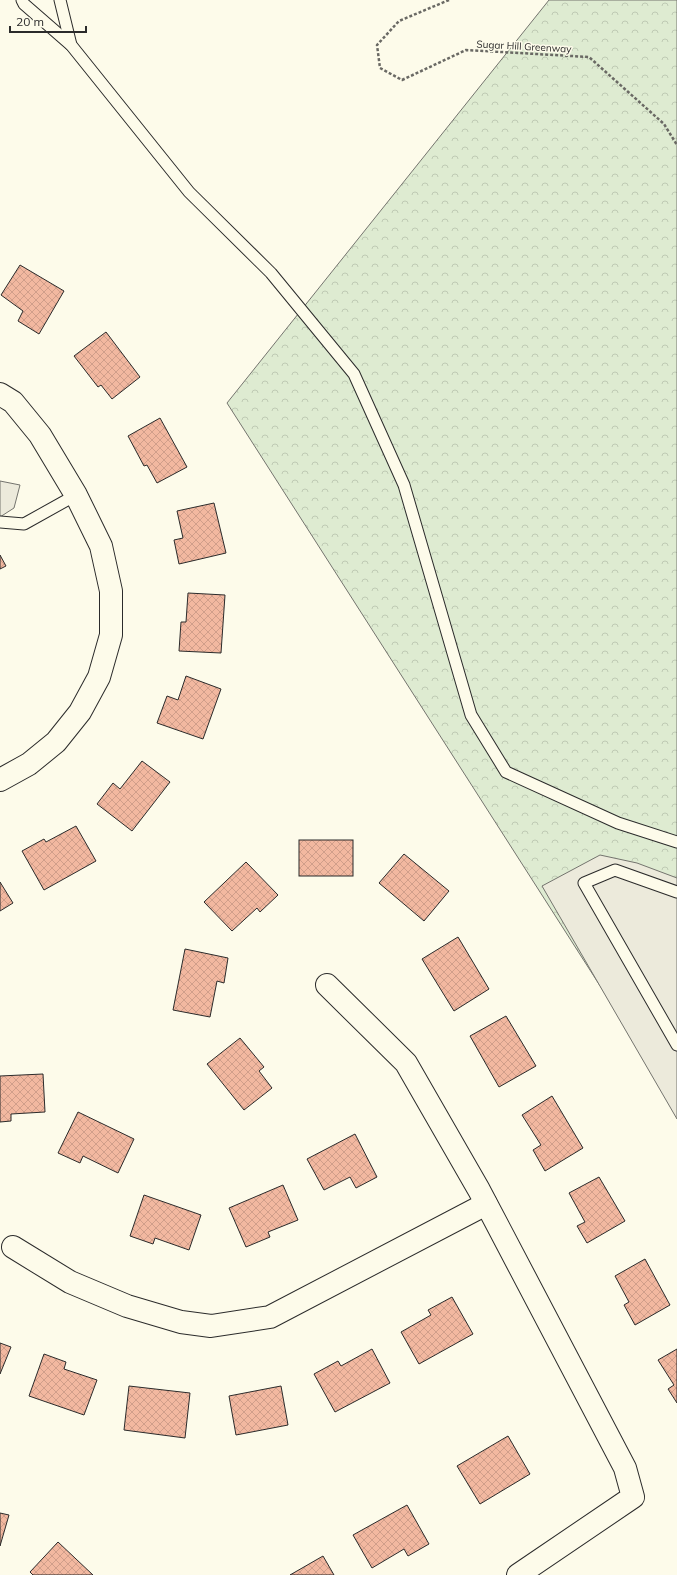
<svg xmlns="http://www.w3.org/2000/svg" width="677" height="1575" viewBox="0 0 677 1575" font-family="Mulish,sans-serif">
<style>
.forest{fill:url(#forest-crowns);stroke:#74746e}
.parking{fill:#eceadb;stroke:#74746e}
.building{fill:url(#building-cross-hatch);stroke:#2b2b2b}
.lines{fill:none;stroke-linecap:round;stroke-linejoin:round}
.lane-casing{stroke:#2b2b2b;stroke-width:13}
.street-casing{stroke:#2b2b2b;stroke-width:24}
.path{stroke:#6a6964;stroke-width:2.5;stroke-dasharray:3 2;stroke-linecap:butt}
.lane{stroke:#fdfbea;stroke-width:11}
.street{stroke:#fdfbea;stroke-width:22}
.labels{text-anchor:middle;stroke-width:3;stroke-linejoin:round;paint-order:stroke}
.street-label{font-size:10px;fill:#2b2b2b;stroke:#fdfbea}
</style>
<defs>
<pattern id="forest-crowns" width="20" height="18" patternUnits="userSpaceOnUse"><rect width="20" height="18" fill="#deebd1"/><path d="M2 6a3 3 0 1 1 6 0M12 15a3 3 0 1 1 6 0" fill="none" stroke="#bfcab4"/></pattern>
<pattern id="building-cross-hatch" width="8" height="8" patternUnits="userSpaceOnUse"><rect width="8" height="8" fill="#f2b8a0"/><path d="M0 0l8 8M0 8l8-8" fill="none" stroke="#d09e8a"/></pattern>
</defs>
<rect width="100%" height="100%" fill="#fdfbea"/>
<!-- forest -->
<path class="forest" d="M 549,0 L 677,0 L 677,1106 L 227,403 Z"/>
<!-- parking -->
<g class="parking">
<path d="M 0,481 L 20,485 L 14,508 L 0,517 Z"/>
<path d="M 600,855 L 637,863 L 677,878 L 677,1119 L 542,886 Z"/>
</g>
<!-- building -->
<g class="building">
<path d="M 20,265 L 64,291 L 39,334 L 18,321 L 23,311 L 1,295 Z"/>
<path d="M 106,332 L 140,377 L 112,399 L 101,385 L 98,387 L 74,356 Z"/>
<path d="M 160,418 L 187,467 L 157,483 L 147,465 L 144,466 L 128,436 Z"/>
<path d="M 214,503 L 226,553 L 179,564 L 174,540 L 183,538 L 177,511 Z"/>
<path d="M 0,555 L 6,566 L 0,569 Z"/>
<path d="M 188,593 L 225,595 L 221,653 L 179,651 L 181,622 L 186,622 Z"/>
<path d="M 186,676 L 221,689 L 203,739 L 157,723 L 167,696 L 178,700 Z"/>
<path d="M 142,761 L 170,782 L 132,831 L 97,804 L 113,783 L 120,789 Z"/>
<path d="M 76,826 L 96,861 L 44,890 L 22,851 L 44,839 L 46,842 Z"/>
<rect x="299" y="840" width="54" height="36"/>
<path d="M 404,854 L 449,891 L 424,921 L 379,883 Z"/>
<path d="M 246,862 L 278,895 L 260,912 L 257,908 L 232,931 L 204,902 Z"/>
<path d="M 0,882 L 13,903 L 0,911 Z"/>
<path d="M 458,937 L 489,989 L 454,1011 L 422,959 Z"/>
<path d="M 185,949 L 228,958 L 224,983 L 217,981 L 210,1017 L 173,1010 Z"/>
<path d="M 506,1016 L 536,1066 L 499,1087 L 470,1036 Z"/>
<path d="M 240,1038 L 264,1067 L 259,1071 L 272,1088 L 244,1110 L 207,1064 Z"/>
<path d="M 43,1074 L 45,1112 L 11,1114 L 11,1121 L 0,1122 L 0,1076 Z"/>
<path d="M 552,1096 L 583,1148 L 545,1171 L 533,1150 L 541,1145 L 522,1115 Z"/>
<path d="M 78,1112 L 134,1139 L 118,1173 L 83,1156 L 80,1163 L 58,1153 Z"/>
<path d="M 355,1134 L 377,1177 L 356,1188 L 350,1177 L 324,1190 L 307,1159 Z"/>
<path d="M 599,1177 L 625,1221 L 587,1243 L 577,1226 L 585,1222 L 569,1193 Z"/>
<path d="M 283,1185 L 298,1220 L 268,1232 L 270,1237 L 246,1247 L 229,1208 Z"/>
<path d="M 144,1195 L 201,1215 L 189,1250 L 155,1238 L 153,1244 L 130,1236 Z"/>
<path d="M 645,1259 L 670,1305 L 635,1325 L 624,1305 L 629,1302 L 615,1276 Z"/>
<path d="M 452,1297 L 473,1334 L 419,1364 L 401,1332 L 431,1315 L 428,1310 Z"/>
<path d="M 0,1343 L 11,1347 L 0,1374 Z"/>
<path d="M 372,1349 L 390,1383 L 335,1412 L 314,1374 L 338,1361 L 341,1366 Z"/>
<path d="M 677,1349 L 677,1403 L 668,1389 L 674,1385 L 658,1360 Z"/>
<path d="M 44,1354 L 66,1362 L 64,1369 L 97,1380 L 84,1415 L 29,1396 Z"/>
<path d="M 129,1386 L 190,1393 L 185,1438 L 124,1430 Z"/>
<path d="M 281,1386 L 288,1425 L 236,1435 L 229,1396 Z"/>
<path d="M 508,1436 L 530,1474 L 480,1504 L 457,1466 Z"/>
<path d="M 407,1505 L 429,1544 L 408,1556 L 404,1549 L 372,1568 L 353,1535 Z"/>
<path d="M 0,1513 L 9,1515 L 0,1546 Z"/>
<path d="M 58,1542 L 93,1575 L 33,1575 L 30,1572 Z"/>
<path d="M 323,1556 L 334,1575 L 290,1575 Z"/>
</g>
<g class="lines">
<!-- lane casing -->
<g class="lane-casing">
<g id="lane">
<path d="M 22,0 L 24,4 L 71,45 L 189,192 L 271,273 L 354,374 L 404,485 L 471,715 L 506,772 L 618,823 L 677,842"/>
<path d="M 60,0 L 71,45"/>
<path d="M 0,522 L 24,524 L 76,495"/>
<path d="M 677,892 L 615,870 L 584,883 L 677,1045"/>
</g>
</g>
<!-- street casing -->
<g class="street-casing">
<g id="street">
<path d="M 0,394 L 13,402 L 40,435 L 76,495 L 101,546 L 111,591 L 111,635 L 99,677 L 80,712 L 56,742 L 29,764 L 0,780"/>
<path d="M 327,985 L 406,1063 L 479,1190 L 625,1468 L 633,1497 L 518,1575"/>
<path d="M 13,1247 L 70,1282 L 127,1306 L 181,1322 L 211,1326 L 270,1317 L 486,1204"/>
</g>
</g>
<!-- path -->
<path class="path" d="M 449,0 L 399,21 L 377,45 L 380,68 L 402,80 L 466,50 L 589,57 L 664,124 L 677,145"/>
<!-- lane -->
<use href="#lane" class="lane"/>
<!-- street -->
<use href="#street" class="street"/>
</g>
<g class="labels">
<!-- street labels -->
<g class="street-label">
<text transform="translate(524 46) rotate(3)" y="4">Sugar Hill Greenway</text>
</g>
</g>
<!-- scale -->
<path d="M10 26v6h76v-6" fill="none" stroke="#2b2b2b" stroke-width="2"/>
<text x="16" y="26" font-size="12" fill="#2b2b2b" stroke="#fdfbea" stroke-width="3" paint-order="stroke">20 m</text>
</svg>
